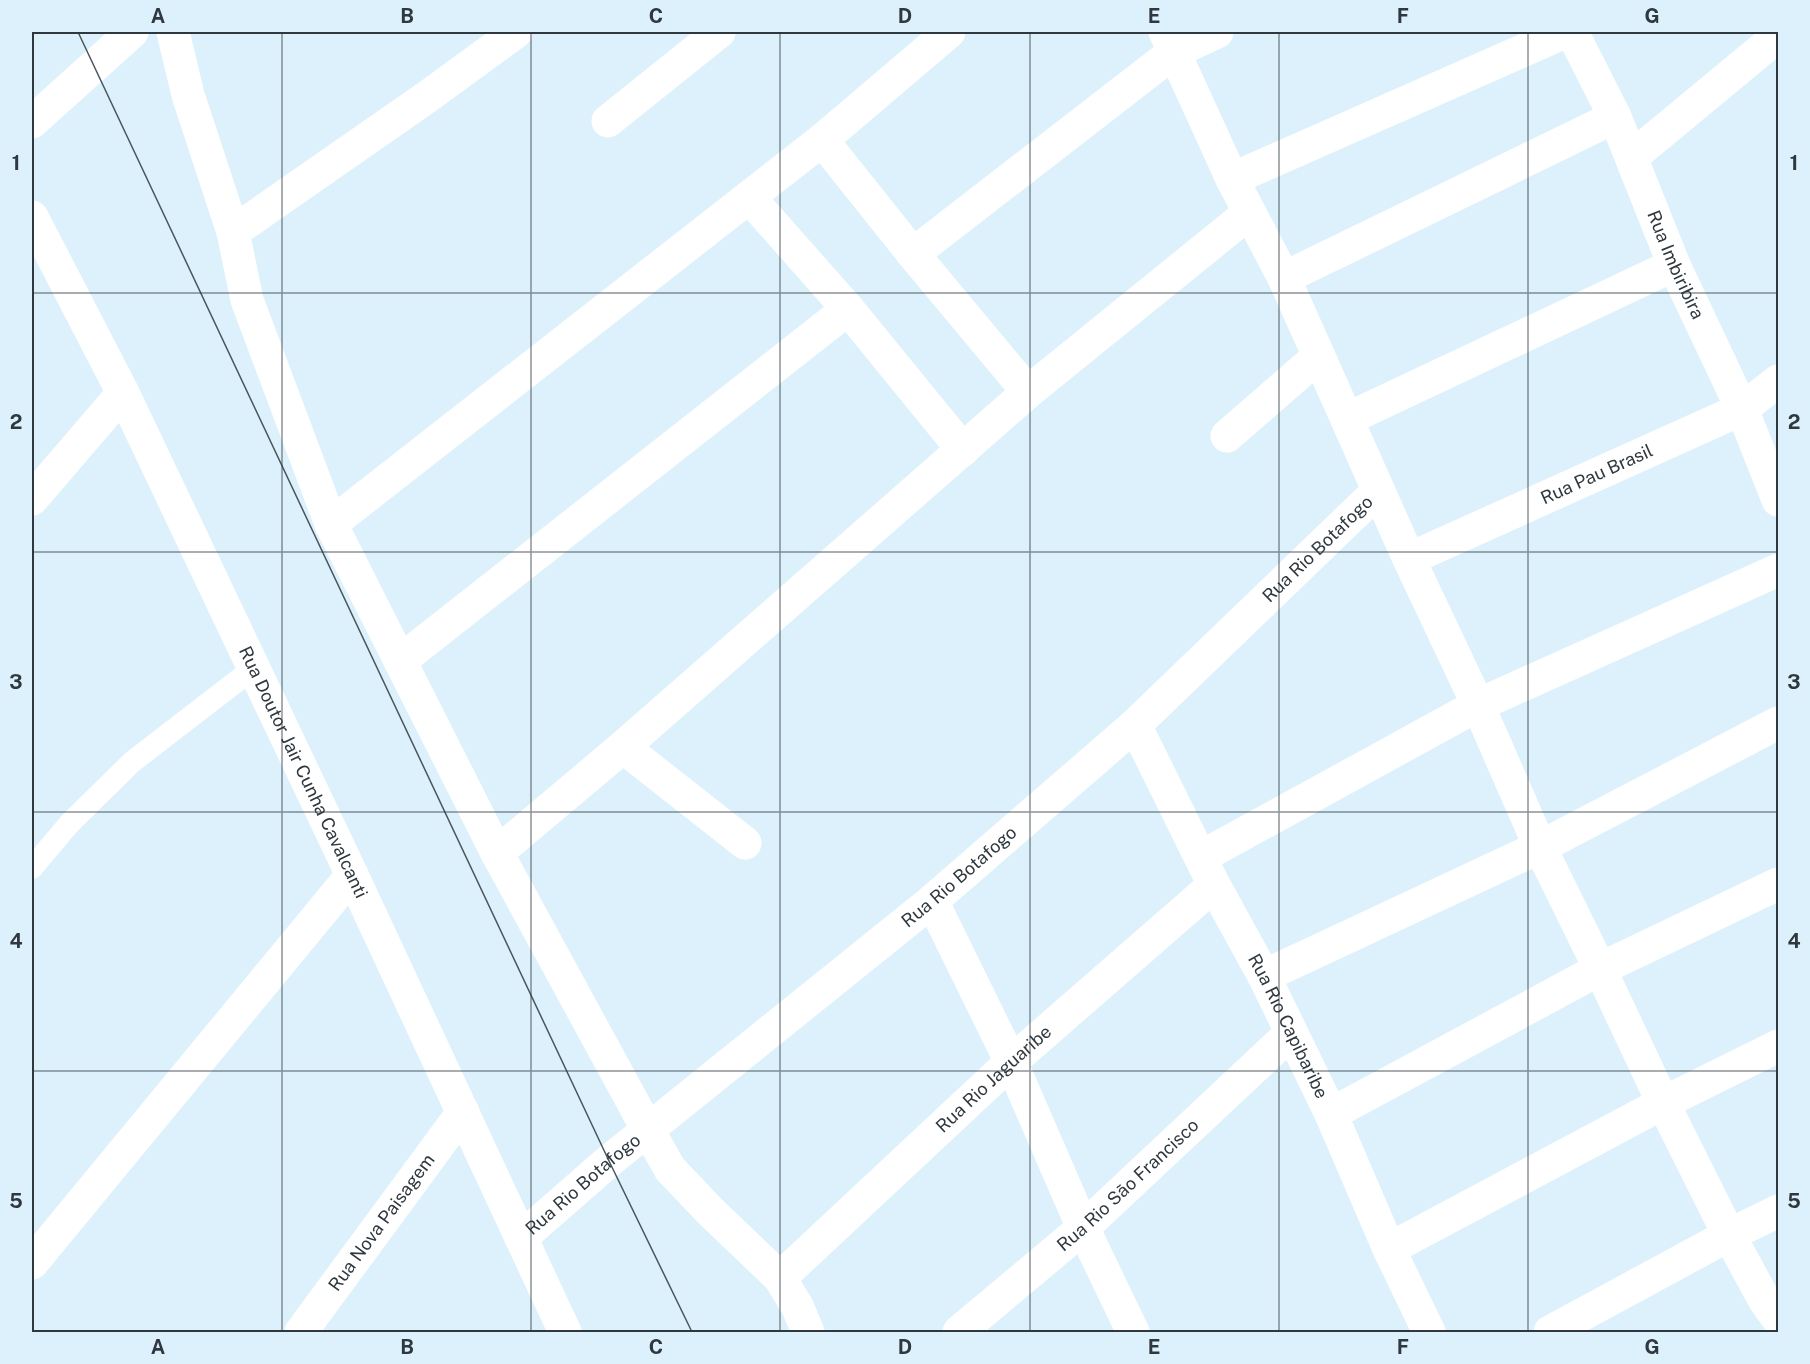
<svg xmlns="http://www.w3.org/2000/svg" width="1810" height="1364" viewBox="0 0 1810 1364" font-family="'Public Sans',sans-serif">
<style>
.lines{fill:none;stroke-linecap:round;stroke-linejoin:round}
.service{stroke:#fff;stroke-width:22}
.minor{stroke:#fff;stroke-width:33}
.tertiary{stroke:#fff;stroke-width:33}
.tram{stroke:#4a555c;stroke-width:1.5}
.grid{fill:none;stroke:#2f383e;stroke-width:1.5;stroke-opacity:0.55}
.labels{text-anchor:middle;stroke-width:4.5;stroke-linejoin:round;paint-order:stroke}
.street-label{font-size:18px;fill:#2f383e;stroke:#ddf1fc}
.neatline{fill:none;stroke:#2f383e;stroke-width:2}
.grid-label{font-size:20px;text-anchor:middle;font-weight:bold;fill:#2f383e}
</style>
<rect width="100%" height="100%" fill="#ddf1fc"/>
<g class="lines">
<!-- service -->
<path class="service" d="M 32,868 L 69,824 L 132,762 L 254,668"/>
<!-- minor -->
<g class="minor">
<path d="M 173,32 L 188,95 L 233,232 L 247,300 L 331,524 L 497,853 L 648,1130 L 670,1169 L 710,1211 L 780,1278 L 798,1308 L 808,1332"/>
<path d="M 1165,32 L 1232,179 L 1284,278 L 1409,559 L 1478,705 L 1540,847 L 1600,969 L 1663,1103 L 1729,1235 L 1765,1301 L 1778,1319"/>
<path id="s1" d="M 1572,32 L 1615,117 L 1674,265 L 1742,409 L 1778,500"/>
<path d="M 608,121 L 719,32"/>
<path d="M 32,122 L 132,32"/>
<path d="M 822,140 L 913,254 L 1028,392"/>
<path d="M 1632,157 L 1778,36"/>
<path d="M 1232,179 L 1565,32"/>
<path d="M 749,197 L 848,309 L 963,450"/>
<path d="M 233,232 L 427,97 L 516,32"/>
<path d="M 913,254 L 1174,52 L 1217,32"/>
<path d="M 1284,278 L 1615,117"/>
<path d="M 1347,419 L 1674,265"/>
<path d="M 1227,436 L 1319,356"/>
<path d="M 32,499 L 123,393"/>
<path d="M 331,524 L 822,140 L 949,32"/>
<path id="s2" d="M 1409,559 L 1742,409 L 1778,381"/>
<path d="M 400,661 L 848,309"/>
<path id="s3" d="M 1135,725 L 1214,885 L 1264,976 L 1331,1114 L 1389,1249 L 1429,1332"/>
<path d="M 623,747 L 745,843"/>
<path d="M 497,853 L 623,747 L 1028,392 L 1249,213"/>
<path d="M 1201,857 L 1478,705 L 1778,570"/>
<path d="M 932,901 L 1011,1062 L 1083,1228 L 1133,1332"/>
<path d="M 1264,976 L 1540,847 L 1778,723"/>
<path d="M 1331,1114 L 1600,969 L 1778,884"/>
<path id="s4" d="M 521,1238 L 609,1161 L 932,901 L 1135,725 L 1378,491"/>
<path d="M 1389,1249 L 1663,1103 L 1778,1046"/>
<path d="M 32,1263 L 352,875"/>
<path id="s5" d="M 780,1278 L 1011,1062 L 1214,885"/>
<path id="s6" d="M 301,1332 L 463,1112"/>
<path id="s7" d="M 959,1332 L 1083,1228 L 1291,1033"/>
<path d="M 1550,1332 L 1729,1235 L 1778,1211"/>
</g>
<!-- tertiary -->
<path class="tertiary" id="s8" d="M 32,217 L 123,393 L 352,875 L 565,1332"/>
<!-- tram -->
<path class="tram" d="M 78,32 L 609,1161 L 692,1332"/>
</g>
<!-- grid -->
<path class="grid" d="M 282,32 L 282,1332M 531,32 L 531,1332M 780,32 L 780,1332M 1030,32 L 1030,1332M 1279,32 L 1279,1332M 1528,32 L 1528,1332M 32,293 L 1778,293M 32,552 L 1778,552M 32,812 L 1778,812M 32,1071 L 1778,1071"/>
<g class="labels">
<!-- street labels -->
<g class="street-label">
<text dy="6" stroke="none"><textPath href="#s1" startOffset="255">Rua Imbiribira</textPath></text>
<text dy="6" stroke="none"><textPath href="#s2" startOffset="206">Rua Pau Brasil</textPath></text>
<text dy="6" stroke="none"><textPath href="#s4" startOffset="1054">Rua Rio Botafogo</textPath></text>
<text dy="6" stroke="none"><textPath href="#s8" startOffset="618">Rua Doutor Jair Cunha Cavalcanti</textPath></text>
<text dy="6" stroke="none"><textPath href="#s4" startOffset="568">Rua Rio Botafogo</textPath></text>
<text dy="6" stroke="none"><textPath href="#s3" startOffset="338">Rua Rio Capibaribe</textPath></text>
<text dy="6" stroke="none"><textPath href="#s5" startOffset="292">Rua Rio Jaguaribe</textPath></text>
<text dy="6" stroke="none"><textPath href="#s4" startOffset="82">Rua Rio Botafogo</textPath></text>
<text dy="6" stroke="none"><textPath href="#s7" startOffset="224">Rua Rio São Francisco</textPath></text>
<text dy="6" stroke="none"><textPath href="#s6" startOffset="136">Rua Nova Paisagem</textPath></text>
</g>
</g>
<!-- border -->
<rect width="1810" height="1364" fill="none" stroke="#ddf1fc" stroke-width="66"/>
<rect x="33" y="33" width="1744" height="1298" class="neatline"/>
<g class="grid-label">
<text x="158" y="23">A</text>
<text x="407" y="23">B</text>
<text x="656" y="23">C</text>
<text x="905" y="23">D</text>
<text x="1154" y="23">E</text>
<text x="1403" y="23">F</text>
<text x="1652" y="23">G</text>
<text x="16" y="170">1</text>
<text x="1794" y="170">1</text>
<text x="16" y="429">2</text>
<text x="1794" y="429">2</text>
<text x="16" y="689">3</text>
<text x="1794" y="689">3</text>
<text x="16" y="948">4</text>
<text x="1794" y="948">4</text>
<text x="16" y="1208">5</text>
<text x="1794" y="1208">5</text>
<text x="158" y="1354">A</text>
<text x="407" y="1354">B</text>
<text x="656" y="1354">C</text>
<text x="905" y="1354">D</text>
<text x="1154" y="1354">E</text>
<text x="1403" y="1354">F</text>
<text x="1652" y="1354">G</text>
</g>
</svg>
